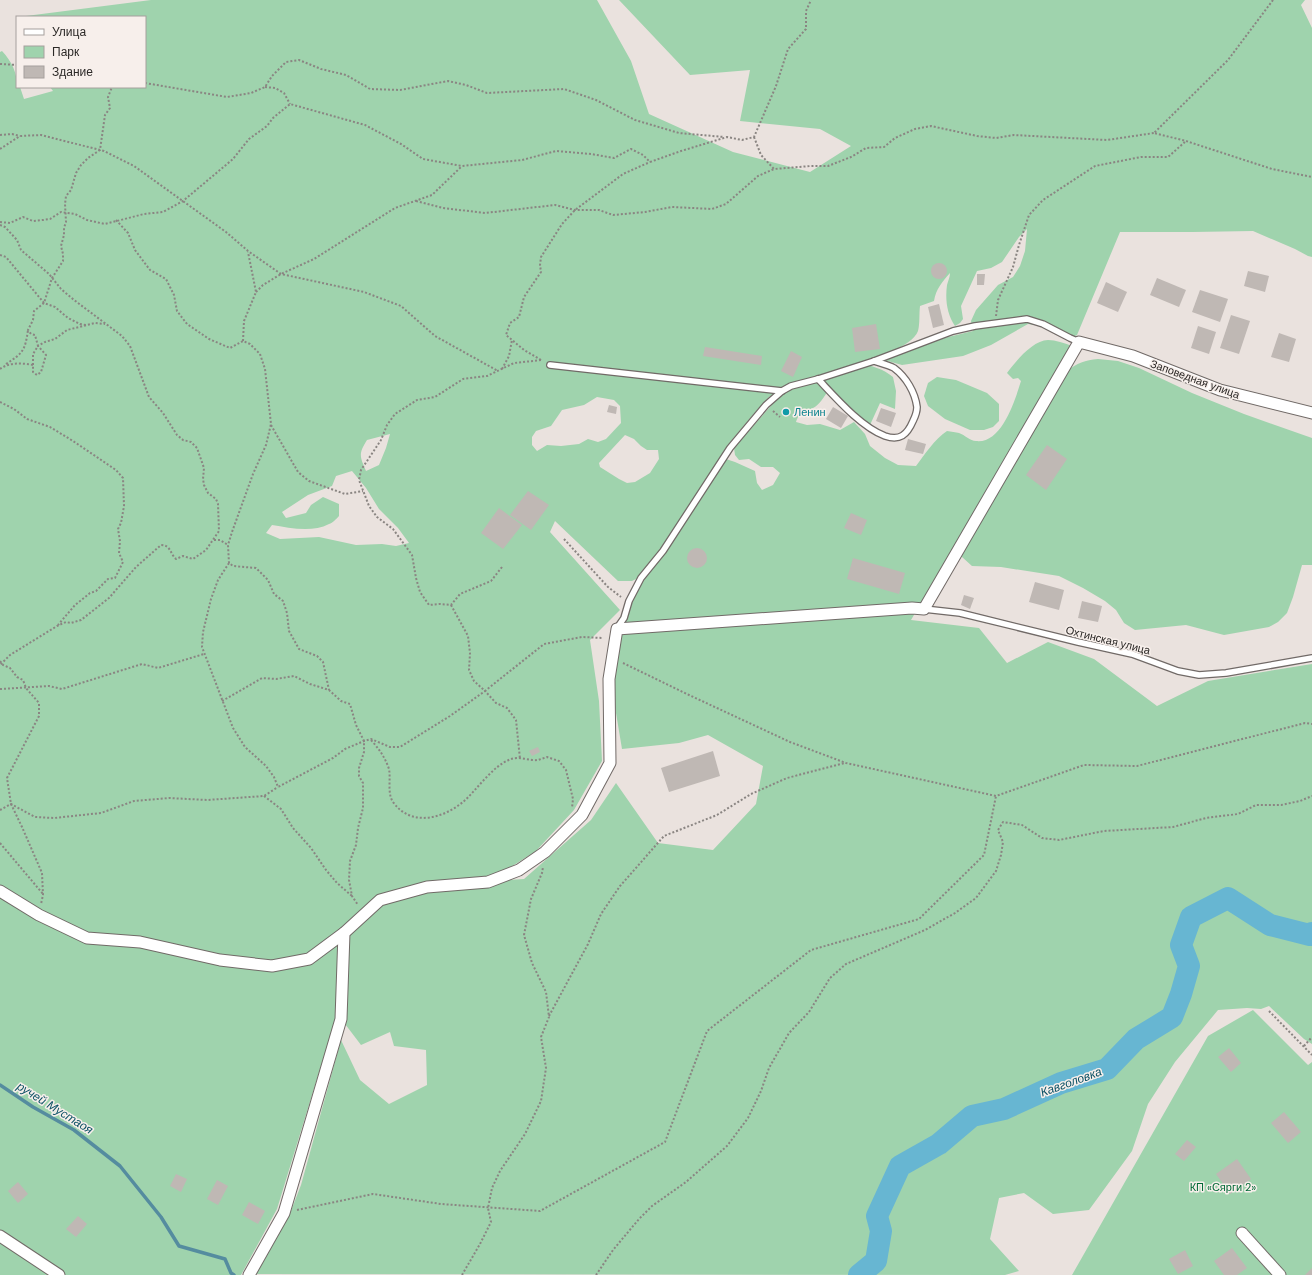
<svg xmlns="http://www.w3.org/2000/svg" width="1312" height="1275" viewBox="0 0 1312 1275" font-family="'DM Sans',sans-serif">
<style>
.green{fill:#9fd3ad;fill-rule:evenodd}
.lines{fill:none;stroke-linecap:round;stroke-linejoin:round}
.stream{stroke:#558c9f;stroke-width:3.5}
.river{stroke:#67b6d2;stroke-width:22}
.building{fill:#bfb8b4}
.service-casing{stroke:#716a67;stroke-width:8}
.minor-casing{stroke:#716a67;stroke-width:13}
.path{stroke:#8a8582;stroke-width:2;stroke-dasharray:2 2;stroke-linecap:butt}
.service{stroke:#fff;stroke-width:5.5}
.minor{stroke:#fff;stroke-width:11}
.culture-dot{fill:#0f9aa8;stroke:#f7efeb;stroke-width:1.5}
.labels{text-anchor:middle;stroke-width:3;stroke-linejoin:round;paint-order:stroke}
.street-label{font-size:11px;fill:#2c2927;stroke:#f7efeb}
.culture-label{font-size:11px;fill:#0d838f;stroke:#f7efeb;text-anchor:start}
.park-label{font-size:11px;fill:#006936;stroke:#f7efeb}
.water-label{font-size:12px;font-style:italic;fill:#0a5064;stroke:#f7efeb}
</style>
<rect width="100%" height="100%" fill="#eae2de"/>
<!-- green -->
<g class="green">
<path d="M 151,0 L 597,0 L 631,61 L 649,114 L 733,152 L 810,172 L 851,146 L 820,129 L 740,121 L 750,70 L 690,75 L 619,0 L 1305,0 L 1301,5 L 1312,28 L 1312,257 L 1308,256 L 1295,249 L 1253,231 L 1193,232 L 1120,232 L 1077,335 L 1073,337 L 1043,326 L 1028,324 L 991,345 L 963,356 L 902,365 L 884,360 L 944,338 L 973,331 L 971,321 L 976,310 L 998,285 L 1013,277 L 1020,266 L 1025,251 L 1027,229 L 1019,237 L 1002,262 L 991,268 L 977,271 L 961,306 L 963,319 L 960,323 L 955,326 C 947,314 945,300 947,285 C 948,281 950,277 950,273 C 942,282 936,289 934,301 L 920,306 C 919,314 920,324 918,331 C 912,347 875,358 860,363 C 873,366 883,369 893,377 L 896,391 L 895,409 L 880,403 L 870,425 L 852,411 L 824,381 L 824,377 L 782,388 L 769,397 L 757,410 L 731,441 L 661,550 L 640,577 L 632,581 L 618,581 L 555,521 L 550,532 L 620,610 L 590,640 L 599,701 L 602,761 L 574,810 L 536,851 L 489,881 L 524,879 L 591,820 L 616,783 L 658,843 L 713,850 L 756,804 L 763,766 L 708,735 L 679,743 L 622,749 L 613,695 L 618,630 L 626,621 L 632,602 L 642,579 L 664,552 L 726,459 L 735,462 L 755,471 L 757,483 L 762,490 L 773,485 L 780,473 L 773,467 L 761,467 L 749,459 L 739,460 L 735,455 L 734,448 L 783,392 L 791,387 L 818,380 L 828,391 C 824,397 819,405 813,408 C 804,413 800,410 796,422 L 807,425 L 820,424 L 840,430 L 854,422 L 865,434 L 870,446 L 885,458 L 898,465 L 916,466 C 925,454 934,440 947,431 C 951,432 956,432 959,433 C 965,435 970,441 976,441 C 1002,444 1015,400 1021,381 L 1018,378 L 1013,379 L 1007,373 C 1015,362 1033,340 1048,340 C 1056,340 1064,343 1072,346 L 911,620 L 979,628 L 1007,663 L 1048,642 L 1094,659 L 1157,706 L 1208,681 L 1312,664 L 1312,1044 L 1304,1039 L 1269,1006 L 1261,1009 L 1247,1008 L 1218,1010 L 1175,1062 L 1148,1104 L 1132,1151 L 1089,1210 L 1053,1214 L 1024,1193 L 999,1198 L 990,1239 L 1019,1271 L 1005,1275 L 255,1274 L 289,1216 L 301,1185 L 341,1040 L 360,1080 L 389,1104 L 427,1085 L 426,1050 L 394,1046 L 390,1032 L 361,1045 L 342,1020 L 343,933 L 340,1019 L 334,1026 L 324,1056 L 277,1209 L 241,1275 L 0,1275 L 0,52 L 2,51 C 12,62 17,72 17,87 L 20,87 L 24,99 L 53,91 L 50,87 L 145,87 L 145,17 L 26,17 L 26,16 ZM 597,397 L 614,400 L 620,406 L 621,423 L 606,439 L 598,442 L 588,439 L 579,444 L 561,446 L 547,445 L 537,451 L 532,445 L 532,437 L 536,431 L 551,426 L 562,410 L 584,405 ZM 390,434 L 386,448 L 379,465 L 366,471 C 360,457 358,454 367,440 ZM 625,435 L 634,439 L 641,446 L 647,450 L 658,450 L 659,459 L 650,473 L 635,482 L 627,483 L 619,479 L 600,467 L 599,463 ZM 352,471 L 366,488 L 379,509 L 398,528 L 409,543 L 396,546 L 382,544 L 356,545 L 319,537 L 280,539 L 266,533 L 272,525 C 290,528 312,533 329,524 C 333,523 336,519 339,516 L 339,504 L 323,497 L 311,505 L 306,513 L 286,518 L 282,512 L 308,495 L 332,486 L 336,476 Z"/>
<path d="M 1098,359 L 1118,361 L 1139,368 L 1192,393 L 1244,414 L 1312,438 L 1312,565 L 1302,565 L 1293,597 L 1287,613 L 1278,622 L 1269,627 L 1224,635 L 1186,625 L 1135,630 L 1124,623 L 1116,610 L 1105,601 L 1083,588 L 1059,576 L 1001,567 L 972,566 L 962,557 L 961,552 L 1067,371 C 1077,363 1085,360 1098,359 Z"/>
<path d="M 937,377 L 956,380 L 987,393 L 999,404 L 999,421 L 993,427 L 984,430 L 970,430 L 945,419 L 928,406 L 924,396 L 928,383 Z"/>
<path d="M 1253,1010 L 1308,1065 L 1312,1062 L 1312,1275 L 1072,1275 L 1208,1036 Z"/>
</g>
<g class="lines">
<!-- stream -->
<path class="stream" d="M 0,1085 L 33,1107 L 74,1130 L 120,1166 L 161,1217 L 179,1246 L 225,1259 L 231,1273 L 234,1275"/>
<!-- river -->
<path class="river" d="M 859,1275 L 876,1261 L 881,1231 L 877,1216 L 900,1166 L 939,1144 L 972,1116 L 1004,1109 L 1061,1083 L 1107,1069 L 1136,1039 L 1172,1017 L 1181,994 L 1189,966 L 1181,945 L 1191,917 L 1228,898 L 1270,925 L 1310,935 L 1312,933"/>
</g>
<!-- building -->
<g class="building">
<circle cx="939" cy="271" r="8"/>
<path d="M 1248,271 L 1269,276 L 1265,292 L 1244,286 Z"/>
<path d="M 977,274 L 985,274 L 984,285 L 977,285 Z"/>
<path d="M 1157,278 L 1186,290 L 1179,307 L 1150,295 Z"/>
<path d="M 1106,282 L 1127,292 L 1118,312 L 1097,303 Z"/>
<path d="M 1200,290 L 1228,299 L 1220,322 L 1192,312 Z"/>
<path d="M 939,304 L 944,325 L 933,328 L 928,307 Z"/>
<path d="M 1231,315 L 1250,321 L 1239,354 L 1220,348 Z"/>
<path d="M 876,324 L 880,349 L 855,352 L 852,328 Z"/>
<path d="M 1198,326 L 1216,332 L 1209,354 L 1191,348 Z"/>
<path d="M 1279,333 L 1296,339 L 1289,362 L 1271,357 Z"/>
<path d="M 705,347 L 762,356 L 761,365 L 703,356 Z"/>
<path d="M 791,351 L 802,357 L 793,377 L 781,371 Z"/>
<path d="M 609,405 L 617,407 L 616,414 L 607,412 Z"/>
<path d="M 833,407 L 848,416 L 841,428 L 826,419 Z"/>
<path d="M 881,408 L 896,413 L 891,427 L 876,421 Z"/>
<path d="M 908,439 L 926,444 L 923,454 L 905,450 Z"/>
<path d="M 1047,445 L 1067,459 L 1046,490 L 1026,475 Z"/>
<path d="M 528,491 L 549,505 L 531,530 L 510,515 Z"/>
<path d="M 499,508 L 522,525 L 503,549 L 481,533 Z"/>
<path d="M 851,513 L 867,520 L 861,535 L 844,528 Z"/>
<circle cx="697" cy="558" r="10"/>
<path d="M 853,558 L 905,573 L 899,594 L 847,579 Z"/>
<path d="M 1035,582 L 1064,590 L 1059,610 L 1029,602 Z"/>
<path d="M 964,595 L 974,598 L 970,609 L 961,605 Z"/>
<path d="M 1082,601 L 1102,606 L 1098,622 L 1078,618 Z"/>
<path d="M 538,747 L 540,752 L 532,756 L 529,751 Z"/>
<path d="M 713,751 L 720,776 L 669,792 L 661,768 Z"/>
<path d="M 1229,1048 L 1241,1063 L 1231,1072 L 1218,1057 Z"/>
<path d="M 1284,1112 L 1301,1132 L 1288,1143 L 1271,1123 Z"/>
<path d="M 1187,1140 L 1196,1147 L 1184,1161 L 1175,1154 Z"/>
<path d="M 1237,1159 L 1251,1179 L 1230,1194 L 1216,1174 Z"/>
<path d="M 176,1174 L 187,1179 L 181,1192 L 170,1186 Z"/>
<path d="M 217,1180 L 228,1186 L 218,1205 L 207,1199 Z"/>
<path d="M 18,1182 L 28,1194 L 18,1203 L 8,1191 Z"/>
<path d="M 249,1202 L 265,1211 L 258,1224 L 242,1215 Z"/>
<path d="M 78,1216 L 87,1224 L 76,1237 L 66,1229 Z"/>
<path d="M 1232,1248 L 1247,1268 L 1237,1275 L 1224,1275 L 1214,1261 Z"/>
<path d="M 1185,1250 L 1193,1266 L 1178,1274 L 1169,1259 Z"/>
<path d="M 1312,1268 L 1312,1275 L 1305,1275 Z"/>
</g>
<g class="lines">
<!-- service casing -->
<g class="service-casing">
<g id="service">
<path d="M 550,365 L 782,391"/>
<path d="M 818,379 C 836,398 861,427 885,436 C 900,441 907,435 913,421 C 915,417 917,412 917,407 C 915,392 906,377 894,368 C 888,365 880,363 874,361"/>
<path d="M 924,609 L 960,613 L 1078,642 L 1132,654 L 1178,671 L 1199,675 L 1226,673 L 1312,658"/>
<path d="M 617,628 L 624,618 L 629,601 L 641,578 L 663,551 L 730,448 L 766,405 L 782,391 L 791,386 L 818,379 L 874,361 L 953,331 L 975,326 L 1027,319 L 1043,324 L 1070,338 L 1079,342"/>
</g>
</g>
<!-- minor casing -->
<g class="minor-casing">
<g id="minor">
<path d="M 0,891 L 39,915 L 87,938 L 140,942 L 220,960 L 272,966 L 309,959 L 344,933"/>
<path d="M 1242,1233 L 1280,1275"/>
<path d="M 0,1236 L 59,1275"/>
<path d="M 249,1275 L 284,1213 L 341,1019 L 344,933 L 380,900 L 427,887 L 488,882 L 519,870 L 545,852 L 582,815 L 610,763 L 609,679 L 617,629 L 912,608 L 924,609 L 1079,342 L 1133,356 L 1220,390 L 1312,413"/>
</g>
</g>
<!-- path -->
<g class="path">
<path d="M 1273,0 L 1228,60 L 1154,133 L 1186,141 L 1272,169 L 1312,177"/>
<path d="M 0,64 L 17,65"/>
<path d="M 145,83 L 227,97 L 251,93 L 265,87 L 272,76 L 286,62 L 299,60 L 321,69 L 346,75 L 370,89 L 400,90 L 448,81 L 466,85 L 487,93 L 564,89 L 596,100 L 635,120 L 679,133 L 724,137"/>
<path d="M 265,87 L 275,88 L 284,93 L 290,104"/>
<path d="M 0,135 L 12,134 L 20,136"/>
<path d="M 754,137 L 761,155 L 774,169 L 811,166 L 828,166 L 851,157 L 866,148 L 884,147 L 895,138 L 915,129 L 931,126 L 977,136 L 996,138 L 1014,135 L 1107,140 L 1154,133"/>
<path d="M 0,149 L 20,136 L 41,135 L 104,151 L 134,166 L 226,232 L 248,251 L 281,274 L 364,292 L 401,306 L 435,336 L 498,371"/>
<path d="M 416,201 L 443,208 L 485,213 L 555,205 L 575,210 L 599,210 L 613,215 L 645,212 L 672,207 L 712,209 L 726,204 L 758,176 L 774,169"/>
<path d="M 116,220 L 128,233 L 135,250 L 150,270 L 166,279 L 174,295 L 177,311 L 187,324 L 209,339 L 230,348 L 243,341 L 250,344 L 260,354 L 265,369 L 271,424 L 266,445 L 253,474 L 232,532 L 228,545 L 229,563 L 233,566 L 256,568 L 268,580 L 274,594 L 283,601 L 287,613 L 289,631 L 299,649 L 317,656 L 323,662 L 329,690"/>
<path d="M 0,222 L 10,223 L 23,217 L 33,221 L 43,220 L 50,219 L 61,212 L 75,214 L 87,220 L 105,224 L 144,214 L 163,212 L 183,201 L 233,159 L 249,139 L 267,126 L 273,118 L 290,104 L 365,125 L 401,144 L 423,159 L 462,166 L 522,160 L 556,151 L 591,154 L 614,158 L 631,149 L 643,155 L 650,162 L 681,151 L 727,137 L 742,140 L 754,137 L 776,86 L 788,49 L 806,29 L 806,11 L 811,0"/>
<path d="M 0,225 L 5,227 L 17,240 L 21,250 L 49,274 L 61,289 L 74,300 L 122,336 L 130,346 L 149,397 L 163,413 L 177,435 L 183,440 L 191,442 L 197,448 L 204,468 L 203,479 L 204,485 L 208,493 L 216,499 L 218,504 L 219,531 L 206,550 L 193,559 L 183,556 L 176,559 C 170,554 171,545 161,545 L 136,567 L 109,598 L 81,620 L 71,623 L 66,622 L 57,626 L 10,655 L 0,665"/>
<path d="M 0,255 L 6,257 L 44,303 L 55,307 L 68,318 L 80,324 L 86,325"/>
<path d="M 256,292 L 263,285 L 281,274 L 314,259 L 395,208 L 432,195 L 462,166"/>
<path d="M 996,316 L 998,300 L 1013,267 L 1019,245 L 1029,215 L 1043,200 L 1095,166 L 1141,157 L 1168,157 L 1186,141"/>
<path d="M 243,341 L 244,321 L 256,292 L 248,252"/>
<path d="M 541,360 L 524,350 L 506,335 L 510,323 L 519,317 L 524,297 L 541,272 L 540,265 L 541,257 L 562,224 L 575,210 L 623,174 L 650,162"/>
<path d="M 6,364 C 23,353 25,351 28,330"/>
<path d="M 33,365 L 33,354 L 38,346 L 35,335 L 31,334 L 28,330 L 33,320 L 34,311 L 44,303 L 52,278 L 63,261 L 63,254 L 61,246 L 64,235 L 64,228 L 66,222 L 65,204 L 66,196 L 71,190 L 76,173 L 81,165 L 88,158 L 100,150 L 105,115 L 110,108 L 108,97 L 112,87"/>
<path d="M 0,369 C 9,362 22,363 33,365 L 33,372 L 37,375 L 41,372 L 46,355 L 38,346 L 45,342 L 55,339 L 67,330 L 95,323 L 105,324"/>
<path d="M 502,369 L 509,356 L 512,340"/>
<path d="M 0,402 L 14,409 L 27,419 L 50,427 L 73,441 L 116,470 L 123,478 L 124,506 L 121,523 L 118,529 L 120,541 L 119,553 L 123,562 L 115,578 L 108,579 L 96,591 L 90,593 L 75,605 L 58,625"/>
<path d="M 773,411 L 780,417"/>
<path d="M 271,425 L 298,472 L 309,481 L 345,494 L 363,491"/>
<path d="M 564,539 L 608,587 L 621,597"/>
<path d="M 214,540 L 220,540 L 228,545"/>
<path d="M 229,563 L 218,580 L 211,599 L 203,632 L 202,647 L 233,728 L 245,747 L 266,766 L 274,777 L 278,787 L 333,758 L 345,749 L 364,741 L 371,739 L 390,747 L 400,747 L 450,716 L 485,691 L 496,703 L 507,708 L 516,720 L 520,759"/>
<path d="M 502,567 L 491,581 L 460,594 L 451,605 L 440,604 L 429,605 L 420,592 L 416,578 L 412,555 L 393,529 L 377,517 L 369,506 L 359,480 L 361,470 L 381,440 L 387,425 L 395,414 L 417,400 L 435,397 L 463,379 L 487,376 L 514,363 L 542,360"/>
<path d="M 451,605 L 468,636 L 470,653 L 469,670 L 474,681 L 485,691 L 544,644 L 582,637 L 603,638"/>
<path d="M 0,661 L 3,665 L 10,668 L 17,677 L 23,680 L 26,688 L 39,703 L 39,716 L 7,778 L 11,804 L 22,827 L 42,873 L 43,895 L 41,904"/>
<path d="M 623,663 L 689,695 L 790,742 L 846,763 L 996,796 L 1084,765 L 1137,766 L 1305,723 L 1312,724"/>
<path d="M 0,689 L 49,686 L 62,689 L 142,664 L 158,668 L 204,654"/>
<path d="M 222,701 L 262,678 L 276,679 L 294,676 L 310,684 L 329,690 L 341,701 L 350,704 L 356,725 L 364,741 L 364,752 L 359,768 L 359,776 L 363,783 L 363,808 L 358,828 L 356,845 L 350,861 L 349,880 L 352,896 L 358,905"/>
<path d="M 371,740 C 379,749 385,757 389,769 C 391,779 387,793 393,802 C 411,827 442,819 463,802 C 477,790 492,766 511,759 C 519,756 530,761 538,760 C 541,759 544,758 547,757 L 559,761 L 566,770 L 573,799 L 572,808"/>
<path d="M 264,796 L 281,809 L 293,828 L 311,848 L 326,870 L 337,883 L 352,896"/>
<path d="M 0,810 L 11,804 L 35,817 L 54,818 L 101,813 L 134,801 L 169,798 L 207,800 L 264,796 L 278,787"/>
<path d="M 0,843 L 43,894"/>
<path d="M 1269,1011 L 1312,1055"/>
<path d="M 549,1016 L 588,944 L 601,914 L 620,886 L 664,836 L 717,815 L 751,794 L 787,778 L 845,763"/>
<path d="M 1304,1046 L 1312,1037"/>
<path d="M 297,1210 L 373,1194 L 441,1204 L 540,1211 L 665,1142 L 707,1031 L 811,950 L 919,919 L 984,855 L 996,796"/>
<path d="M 462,1275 L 480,1244 L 491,1222 L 488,1208 L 492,1188 L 500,1171 L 525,1134 L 541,1101 L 546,1068 L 541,1037 L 549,1017 L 546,992 L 532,963 L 524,935 L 531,899 L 542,873 L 543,867"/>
<path d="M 596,1275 L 613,1250 L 639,1219 L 652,1206 L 686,1182 L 727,1146 L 748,1118 L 761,1091 L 769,1068 L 789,1033 L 809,1012 L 830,978 L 846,964 L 925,930 L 955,913 L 976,898 L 996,871 L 1001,855 L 1003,842 L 998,830 L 1003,822 L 1022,825 L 1042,838 L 1059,840 L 1104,831 L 1173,827 L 1206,818 L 1238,814 L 1256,805 L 1281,805 L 1300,801 L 1312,796"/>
</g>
<!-- service -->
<use href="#service" class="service"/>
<!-- minor -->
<use href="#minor" class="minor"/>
</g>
<!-- markers -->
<circle class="culture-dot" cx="786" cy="412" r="4"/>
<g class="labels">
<!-- street labels -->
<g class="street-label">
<text transform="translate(1195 379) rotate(20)" y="4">Заповедная улица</text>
<text transform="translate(1108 640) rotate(14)" y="4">Охтинская улица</text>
</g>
<!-- culture labels -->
<g class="culture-label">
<text x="794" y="416">Ленин</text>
</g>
<!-- park labels -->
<g class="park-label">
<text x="1223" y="1191">КП «Сярги 2»</text>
</g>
<!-- water labels -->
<g class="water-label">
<text transform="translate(1071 1082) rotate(-20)" y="4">Кавголовка</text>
<text transform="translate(55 1108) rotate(32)" y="4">ручей Мустаоя</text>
</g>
</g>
<!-- legend -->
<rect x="16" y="16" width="130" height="72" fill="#f7efeb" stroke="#a6a09d"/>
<rect x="24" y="29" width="20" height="6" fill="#ffffff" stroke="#a6a09d"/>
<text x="52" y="36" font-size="12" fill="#2c2927">Улица</text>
<rect x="24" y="46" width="20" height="12" fill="#9fd3ad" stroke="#a6a09d"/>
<text x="52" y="56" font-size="12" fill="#2c2927">Парк</text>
<rect x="24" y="66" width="20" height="12" fill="#bfb8b4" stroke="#a6a09d"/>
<text x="52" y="76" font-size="12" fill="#2c2927">Здание</text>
</svg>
